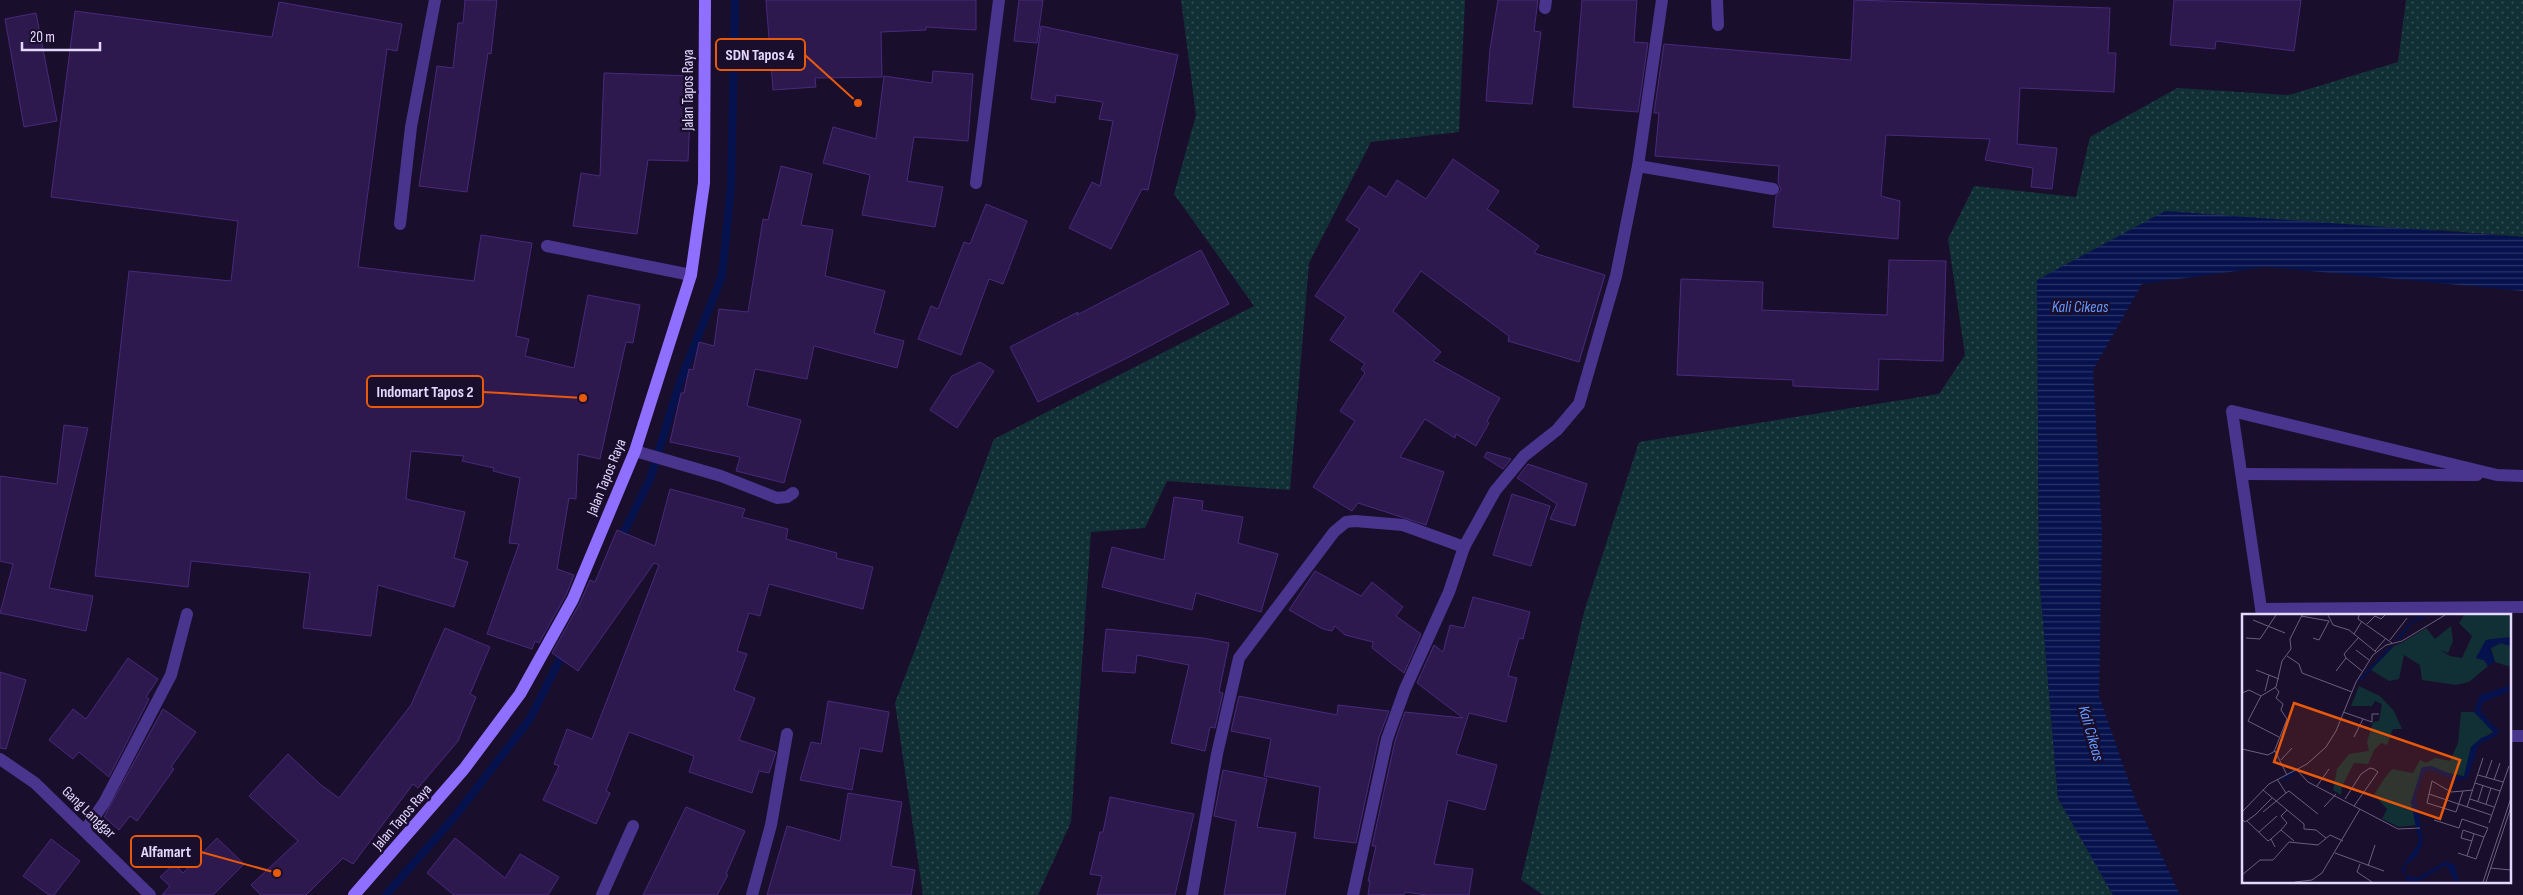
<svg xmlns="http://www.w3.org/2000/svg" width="2523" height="895" viewBox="0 0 2523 895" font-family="'Sofia Sans Condensed',sans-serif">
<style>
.grass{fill:url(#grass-dots)}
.water{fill:url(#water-rules)}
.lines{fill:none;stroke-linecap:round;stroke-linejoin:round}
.stream{stroke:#06124d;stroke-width:8}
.building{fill:#2e194e;stroke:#49297c}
.lane{stroke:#4a358e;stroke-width:12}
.street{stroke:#4a358e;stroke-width:12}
.secondary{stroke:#8e6fff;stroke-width:12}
.labels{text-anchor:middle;stroke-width:5;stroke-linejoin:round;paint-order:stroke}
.street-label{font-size:15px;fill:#e4d8ff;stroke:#190e2b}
.water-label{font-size:16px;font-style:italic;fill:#669bff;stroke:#190e2b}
.inset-river{fill:none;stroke:#06124d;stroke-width:2.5}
.inset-road{fill:none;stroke:#6a5f80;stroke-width:1}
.view{fill:#e8590c;fill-opacity:0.15;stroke:#e8590c;stroke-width:2.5}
.inset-edge{fill:none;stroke:#e4d8ff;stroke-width:2.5}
.leader{fill:none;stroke:#e8590c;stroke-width:2}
.callout-dot{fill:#e8590c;stroke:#190e2b;stroke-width:2}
.callout{fill:#190e2b;stroke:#e8590c;stroke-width:2}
.callout-label{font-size:16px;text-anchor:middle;font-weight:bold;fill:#e4d8ff}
</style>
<defs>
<pattern id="grass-dots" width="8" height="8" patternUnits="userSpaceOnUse" patternTransform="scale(1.25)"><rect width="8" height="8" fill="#113036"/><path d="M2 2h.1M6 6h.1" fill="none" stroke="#344d54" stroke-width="1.8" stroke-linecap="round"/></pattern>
<pattern id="water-rules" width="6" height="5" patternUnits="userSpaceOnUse" patternTransform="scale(1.25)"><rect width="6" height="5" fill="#06124d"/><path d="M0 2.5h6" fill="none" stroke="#2a3468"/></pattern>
</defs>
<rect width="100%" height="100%" fill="#190e2b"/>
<!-- grass -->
<g class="grass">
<path d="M 1181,0 L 1465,0 L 1459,132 L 1371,142 L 1309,263 L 1290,490 L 1167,481 L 1145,528 L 1091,532 L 1071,822 L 1038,895 L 923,895 L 895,703 L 994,439 L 1254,306 L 1174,194 L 1196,115 Z"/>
<path d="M 2406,0 L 2523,0 L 2523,237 L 2438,230 L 2037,280 L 2039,575 L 2058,798 L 2113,895 L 1543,895 L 1521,880 L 1584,612 L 1639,442 L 1939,394 L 1965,355 L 1948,239 L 1974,186 L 2076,197 L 2090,137 L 2177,88 L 2289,95 L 2398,62 Z"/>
</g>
<!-- water -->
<path class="water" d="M 2165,211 L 2523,237 L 2523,291 L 2266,267 L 2142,284 L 2093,370 L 2102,533 L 2099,696 L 2135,799 L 2180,895 L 2113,895 L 2058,798 L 2039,575 L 2037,280 Z"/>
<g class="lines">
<!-- stream -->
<g class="stream">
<path d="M 620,540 L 650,479 L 680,382 L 722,276 L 731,186 L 735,0"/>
<path d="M 386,895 L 456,815 L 530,719 L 564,651"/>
</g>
</g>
<!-- building -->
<g class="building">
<path d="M 465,0 L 497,0 L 491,54 L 488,53 L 467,192 L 419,186 L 437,66 L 453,68 L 458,23 L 463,23 Z"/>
<path d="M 766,0 L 976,0 L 976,30 L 926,27 L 926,30 L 881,32 L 882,77 L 815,78 L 816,87 L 773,90 Z"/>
<path d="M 1019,0 L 1043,0 L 1037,43 L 1014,41 Z"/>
<path d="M 1498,0 L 1538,0 L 1534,31 L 1541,32 L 1532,104 L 1486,101 L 1490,49 Z"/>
<path d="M 1582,0 L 1637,0 L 1634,42 L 1648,43 L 1638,112 L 1573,107 Z"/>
<path d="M 1854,0 L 2110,8 L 2108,53 L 2116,53 L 2114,92 L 2020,88 L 2017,144 L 2057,148 L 2052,189 L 2031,187 L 2033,168 L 1985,160 L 1990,139 L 1886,135 L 1881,196 L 1900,201 L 1898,239 L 1773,227 L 1776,196 L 1781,190 L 1778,182 L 1779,166 L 1655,156 L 1659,113 L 1654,113 L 1664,44 L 1851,60 Z"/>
<path d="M 2174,0 L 2301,0 L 2294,51 L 2216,41 L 2215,49 L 2170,45 Z"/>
<path d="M 279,2 L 402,24 L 397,51 L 387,49 L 358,267 L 474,281 L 481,235 L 532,243 L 516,336 L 529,339 L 525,356 L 574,368 L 588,295 L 640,305 L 633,343 L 626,342 L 600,459 L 578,454 L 576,499 L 569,498 L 557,569 L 574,575 L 566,595 L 539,643 L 535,641 L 532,649 L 487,634 L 519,544 L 509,543 L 520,478 L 493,471 L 494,468 L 462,461 L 464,456 L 411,451 L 406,499 L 465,512 L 454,558 L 468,562 L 454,607 L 378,585 L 371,636 L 303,628 L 310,573 L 191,561 L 188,587 L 95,576 L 129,271 L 231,281 L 238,221 L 51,197 L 75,11 L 272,37 Z"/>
<path d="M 36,13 L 57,121 L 24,127 L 5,19 Z"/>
<path d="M 1041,26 L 1178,55 L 1148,190 L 1142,189 L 1111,249 L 1069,228 L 1092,182 L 1100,186 L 1113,121 L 1099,119 L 1103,102 L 1056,95 L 1055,103 L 1031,99 Z"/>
<path d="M 933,71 L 973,74 L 968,141 L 914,137 L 907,181 L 943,187 L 935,227 L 862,215 L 870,175 L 823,163 L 833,127 L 876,139 L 884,76 L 932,83 Z"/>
<path d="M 604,73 L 692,76 L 688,161 L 648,160 L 637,234 L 573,226 L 581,173 L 600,176 Z"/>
<path d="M 1453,159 L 1499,191 L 1487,209 L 1539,246 L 1534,253 L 1605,275 L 1579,362 L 1508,341 L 1509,336 L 1421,271 L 1393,311 L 1441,352 L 1433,361 L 1500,398 L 1487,421 L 1489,423 L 1476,446 L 1456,434 L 1455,438 L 1425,419 L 1400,457 L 1444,472 L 1426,525 L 1358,503 L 1352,511 L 1313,487 L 1355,421 L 1340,411 L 1365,373 L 1361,369 L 1365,364 L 1330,340 L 1346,317 L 1315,296 L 1360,229 L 1346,220 L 1369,186 L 1386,197 L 1397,180 L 1426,199 Z"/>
<path d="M 781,166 L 812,174 L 801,225 L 833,230 L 825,276 L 885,291 L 874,333 L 904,341 L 897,368 L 814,346 L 807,379 L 755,369 L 747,406 L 801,420 L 784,483 L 736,471 L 740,457 L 670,442 L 681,393 L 684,393 L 689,369 L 693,370 L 699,342 L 714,346 L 719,309 L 748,312 L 763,219 L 768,220 Z"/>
<path d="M 986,204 L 1027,221 L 1003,284 L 989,279 L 961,355 L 918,339 L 931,306 L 938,309 L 964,242 L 970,244 Z"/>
<path d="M 1201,250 L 1229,304 L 1127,358 L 1038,402 L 1010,347 L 1078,312 L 1077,315 Z"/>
<path d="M 1889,260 L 1946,261 L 1943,361 L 1879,359 L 1878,390 L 1793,386 L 1793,380 L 1677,375 L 1681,279 L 1763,282 L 1762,310 L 1887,315 Z"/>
<path d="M 980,362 L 994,371 L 957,428 L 930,410 L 952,376 Z"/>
<path d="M 64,425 L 88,428 L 49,588 L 93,596 L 86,631 L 0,613 L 13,564 L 0,561 L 0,476 L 57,484 Z"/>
<path d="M 1487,452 L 1511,459 L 1503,469 L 1484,457 Z"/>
<path d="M 1528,464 L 1587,484 L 1575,526 L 1550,519 L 1557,504 L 1517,478 Z"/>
<path d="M 670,489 L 745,509 L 742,517 L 788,529 L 786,539 L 837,553 L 836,558 L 873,567 L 863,609 L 769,584 L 760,616 L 749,613 L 737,651 L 747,654 L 734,690 L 755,698 L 739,740 L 776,752 L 769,773 L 759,771 L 752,793 L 689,772 L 694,756 L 629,732 L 606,791 L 610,793 L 596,824 L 543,800 L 559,766 L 554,764 L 567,729 L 592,739 L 659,565 L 654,563 L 578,671 L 552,653 L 580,603 L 590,580 L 595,582 L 617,530 L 655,546 Z"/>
<path d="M 1512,494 L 1550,506 L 1531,566 L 1493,555 Z"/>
<path d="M 1174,497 L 1203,501 L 1202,510 L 1243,517 L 1238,543 L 1278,554 L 1261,612 L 1196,593 L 1192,610 L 1102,587 L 1112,547 L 1164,560 Z"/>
<path d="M 1315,571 L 1361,596 L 1372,582 L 1403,607 L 1396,616 L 1421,634 L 1404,673 L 1372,648 L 1373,642 L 1345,635 L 1335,626 L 1332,631 L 1323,629 L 1289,610 Z"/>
<path d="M 1473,597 L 1530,612 L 1523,639 L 1519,638 L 1508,676 L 1517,678 L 1506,722 L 1469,713 L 1456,754 L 1497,765 L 1485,810 L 1448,800 L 1434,864 L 1473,869 L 1469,895 L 1427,895 L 1405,892 L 1404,895 L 1368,895 L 1370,881 L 1368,881 L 1376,846 L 1372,846 L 1395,741 L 1405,712 L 1463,718 L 1417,683 L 1434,645 L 1443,652 L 1450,625 L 1464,628 Z"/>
<path d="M 445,628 L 490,647 L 470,694 L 476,697 L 458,741 L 418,788 L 413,784 L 353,864 L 343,858 L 306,895 L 261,895 L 251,885 L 298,841 L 249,796 L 288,754 L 321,785 L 339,798 L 411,705 Z"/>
<path d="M 1106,629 L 1203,638 L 1229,643 L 1219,692 L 1223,693 L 1215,728 L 1210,727 L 1205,751 L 1171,743 L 1189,665 L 1137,655 L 1135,673 L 1102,671 Z"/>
<path d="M 128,658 L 158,679 L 146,697 L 149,699 L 109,777 L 79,752 L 73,759 L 49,740 L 73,709 L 86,719 Z"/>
<path d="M 0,672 L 26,680 L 6,749 L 0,748 Z"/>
<path d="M 1239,696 L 1337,715 L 1338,705 L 1389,711 L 1379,737 L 1356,843 L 1314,838 L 1320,787 L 1264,776 L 1271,739 L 1231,731 Z"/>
<path d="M 828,701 L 889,712 L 882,752 L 860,748 L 852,790 L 800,780 L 811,742 L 821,744 Z"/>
<path d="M 163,709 L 196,732 L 171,767 L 174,769 L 137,821 L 130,816 L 119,830 L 104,817 Z"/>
<path d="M 1223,770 L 1267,779 L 1257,827 L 1296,833 L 1285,895 L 1224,895 L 1236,821 L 1214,816 Z"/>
<path d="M 848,793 L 902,802 L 891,866 L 915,870 L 911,895 L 767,895 L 787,826 L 840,841 Z"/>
<path d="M 1110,797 L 1194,814 L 1175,895 L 1097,895 L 1102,876 L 1090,874 L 1100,832 L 1103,832 Z"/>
<path d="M 686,807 L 745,831 L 726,874 L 728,875 L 717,895 L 643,895 Z"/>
<path d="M 217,838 L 244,864 L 213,895 L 162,895 L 170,886 L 160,877 L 174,864 L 183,873 Z"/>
<path d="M 455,838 L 505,878 L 520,854 L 559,877 L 548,895 L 454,895 L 427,873 Z"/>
<path d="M 51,839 L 80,861 L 54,895 L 49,895 L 23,876 Z"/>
</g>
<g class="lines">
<!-- lane -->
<g class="lane">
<path d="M 1717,0 L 1718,25"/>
<path d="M 1545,8 L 1546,0"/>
<path d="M 1638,166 L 1773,189"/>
<path d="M 400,224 L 411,127 L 435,0"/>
<path d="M 1464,547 L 1495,491 L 1524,456 L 1557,430 L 1579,404 L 1616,276 L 1638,166 L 1662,0"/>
</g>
<!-- street -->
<g class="street">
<path d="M 976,183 L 999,0"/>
<path d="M 547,246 L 691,275"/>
<path d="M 635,451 L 721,476 L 777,498 L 787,497 L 793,493"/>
<path d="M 2242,474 L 2477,475"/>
<path d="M 2261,609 L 2523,607"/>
<path d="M 2262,615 L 2232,411 L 2497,475 L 2523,476"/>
<path d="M 2509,736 L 2523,736"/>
<path d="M 0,759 L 35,783 L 150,895"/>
<path d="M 85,830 L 104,803 L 171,675 L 187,614"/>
<path d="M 602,895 L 633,826"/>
<path d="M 752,895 L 771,825 L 787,734"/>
<path d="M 1192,895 L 1217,754 L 1239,658 L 1334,532 L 1346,522 L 1355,521 L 1403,525 L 1464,547 L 1449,592 L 1405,689 L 1387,739 L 1353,895"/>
</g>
<!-- secondary -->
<path class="secondary" d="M 354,895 L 464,769 L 520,694 L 573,599 L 635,451 L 691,275 L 704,183 L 705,0"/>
</g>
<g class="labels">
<!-- street labels -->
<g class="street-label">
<text transform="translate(688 90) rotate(-90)" y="5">Jalan Tapos Raya</text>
<text transform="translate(606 477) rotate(-68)" y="5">Jalan Tapos Raya</text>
<text transform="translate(89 812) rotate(44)" y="5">Gang Langgar</text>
<text transform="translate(402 817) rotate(-49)" y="5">Jalan Tapos Raya</text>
</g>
<!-- water labels -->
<g class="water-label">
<text x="2080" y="312">Kali Cikeas</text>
<text transform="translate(2092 733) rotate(74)" y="6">Kali Cikeas</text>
</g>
</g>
<!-- overview -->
<g transform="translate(2242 614)">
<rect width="269" height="269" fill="#190e2b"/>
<path d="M 209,12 L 211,27 L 206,39 L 198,36 L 174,42 L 161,28 L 184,14 L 193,25 ZM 117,72 L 138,82 L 152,97 L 160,115 L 151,115 L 145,131 L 139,129 L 132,136 L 126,150 L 112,149 L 100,172 L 99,181 L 91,176 L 95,155 L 107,140 L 127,137 L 125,128 L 131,108 L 137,107 L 140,90 L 133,87 L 130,92 L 109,92 ZM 219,98 L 232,98 L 252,117 L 229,133 L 222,162 L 180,154 L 169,188 L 174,211 L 157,213 L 140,205 L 145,195 L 132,181 L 142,165 L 150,155 L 171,159 L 178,146 L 184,149 L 193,144 L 208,147 L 216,129 Z" fill="#113036"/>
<path d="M 222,1 L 269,1 L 269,23 L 244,26 L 234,44 L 242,46 L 246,52 L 227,68 L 214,71 L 180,66 L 178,51 L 162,41 L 157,65 L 147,67 L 129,56 L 152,32 L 161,28 L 174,41 L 186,33 L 191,37 L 198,36 L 208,42 L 220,44 L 230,22 L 217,9 ZM 259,29 L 269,32 L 269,53 L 253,48 L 249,34 Z" fill="#113036"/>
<path d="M 269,23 L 269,32 L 259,29 L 248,34 L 253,48 L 246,52 L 242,46 L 234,44 L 244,26 ZM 269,71 L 269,76 L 240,89 L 239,98 L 257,117 L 254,122 L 237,130 L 226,163 L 215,167 L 187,156 L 181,161 L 174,182 L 181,228 L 175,242 L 162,253 L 164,262 L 175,264 L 204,247 L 213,251 L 217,268 L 213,268 L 204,251 L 177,267 L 166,268 L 159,255 L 177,228 L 169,188 L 180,153 L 190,152 L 215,163 L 222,162 L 229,133 L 239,124 L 252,119 L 232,98 L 238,81 Z" fill="#06124d"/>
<path class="inset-river" d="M 156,26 L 170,7 L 182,3M 117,67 L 150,32M 40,166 L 54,158"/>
<path class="inset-road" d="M 86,1 L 91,11 L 107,16 L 134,38M 117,1 L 116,5 L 150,29M 59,2 L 87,7M 11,6 L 43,19M 125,10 L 133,2 L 139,5 L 143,1M 112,20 L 120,7M 4,24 L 18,25 L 34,1M 71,24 L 77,26 L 87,7M 148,26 L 165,4M 114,36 L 127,46M 133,37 L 144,24M 45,42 L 57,50 L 60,59 L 110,78M 104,44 L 102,40 L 117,23M 14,56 L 37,65M 94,57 L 104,44 L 120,57M 23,77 L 27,61M 0,79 L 7,76 L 19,82M 101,98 L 130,108 L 130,100 L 137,100M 37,123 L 6,107 L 19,82 L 34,73 L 40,47 L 49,35 L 48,25 L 60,1M 112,123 L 121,105M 0,135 L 26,141 L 33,137 L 45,161M 32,138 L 45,105 L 39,96 L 41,90 L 34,84 L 37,78 L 33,73M 39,146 L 50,134M 55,156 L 66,168 L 156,215 L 178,214M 236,161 L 261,168M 244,163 L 250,146M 35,165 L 44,179M 252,166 L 258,149M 233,169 L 258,177M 75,172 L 87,155M 21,176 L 62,210 L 62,215 L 74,216 L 84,224M 221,177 L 214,198 L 185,189 L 190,167 L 209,178 L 221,177 L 231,176M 44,179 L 47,177 L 76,200M 187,180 L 249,201M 103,185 L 119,160 L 128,154 L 132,155 L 136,158 L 112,192M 228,185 L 252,193M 236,187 L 241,171M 244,190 L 249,174M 82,193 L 94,180M 225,193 L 241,144M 0,198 L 27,170 L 65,150 L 84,133 L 94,117 L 114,68 L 131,41 L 144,31 L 160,27 L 203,1M 21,198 L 44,179M 0,205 L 3,208 L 13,201 L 30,184M 192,206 L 217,214M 5,207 L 26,227 L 29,225M 247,209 L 267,152M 217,214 L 220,205 L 246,214 L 242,223M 39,216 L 45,209 L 39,202 L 45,196M 17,218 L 35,202M 33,233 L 29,225 L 39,216 L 52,227M 93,239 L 142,257M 216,239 L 234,245 L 242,223 L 221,216 L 219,224 L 230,227M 225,242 L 232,220M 118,250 L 115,258 L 130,268M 126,252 L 133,231M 248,254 L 269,256M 0,261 L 18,246 L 31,246 L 47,228 L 76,231 L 88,221 L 101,227M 53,268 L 70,266 L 80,259 L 118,195M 241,268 L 269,184M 244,268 L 269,193"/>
<path class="view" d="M 52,89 L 218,146 L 198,205 L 32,148 Z"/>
<rect width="269" height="269" class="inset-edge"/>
</g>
<!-- callouts -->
<path class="leader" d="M858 103L805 55M583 398L483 392M277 873L201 852"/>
<g class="callout-dot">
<circle cx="858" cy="103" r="5"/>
<circle cx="583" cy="398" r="5"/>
<circle cx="277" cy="873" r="5"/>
</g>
<g class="callout">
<rect x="716" y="39" width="89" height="31" rx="5"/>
<rect x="367" y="376" width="116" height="31" rx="5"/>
<rect x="131" y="836" width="70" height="31" rx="5"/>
</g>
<g class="callout-label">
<text x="760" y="60">SDN Tapos 4</text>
<text x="425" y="397">Indomart Tapos 2</text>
<text x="166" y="857">Alfamart</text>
</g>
<!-- scale -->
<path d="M22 42v8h78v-8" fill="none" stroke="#e4d8ff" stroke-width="2.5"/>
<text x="30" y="42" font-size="15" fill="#e4d8ff" stroke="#190e2b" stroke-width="4" paint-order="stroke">20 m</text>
</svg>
